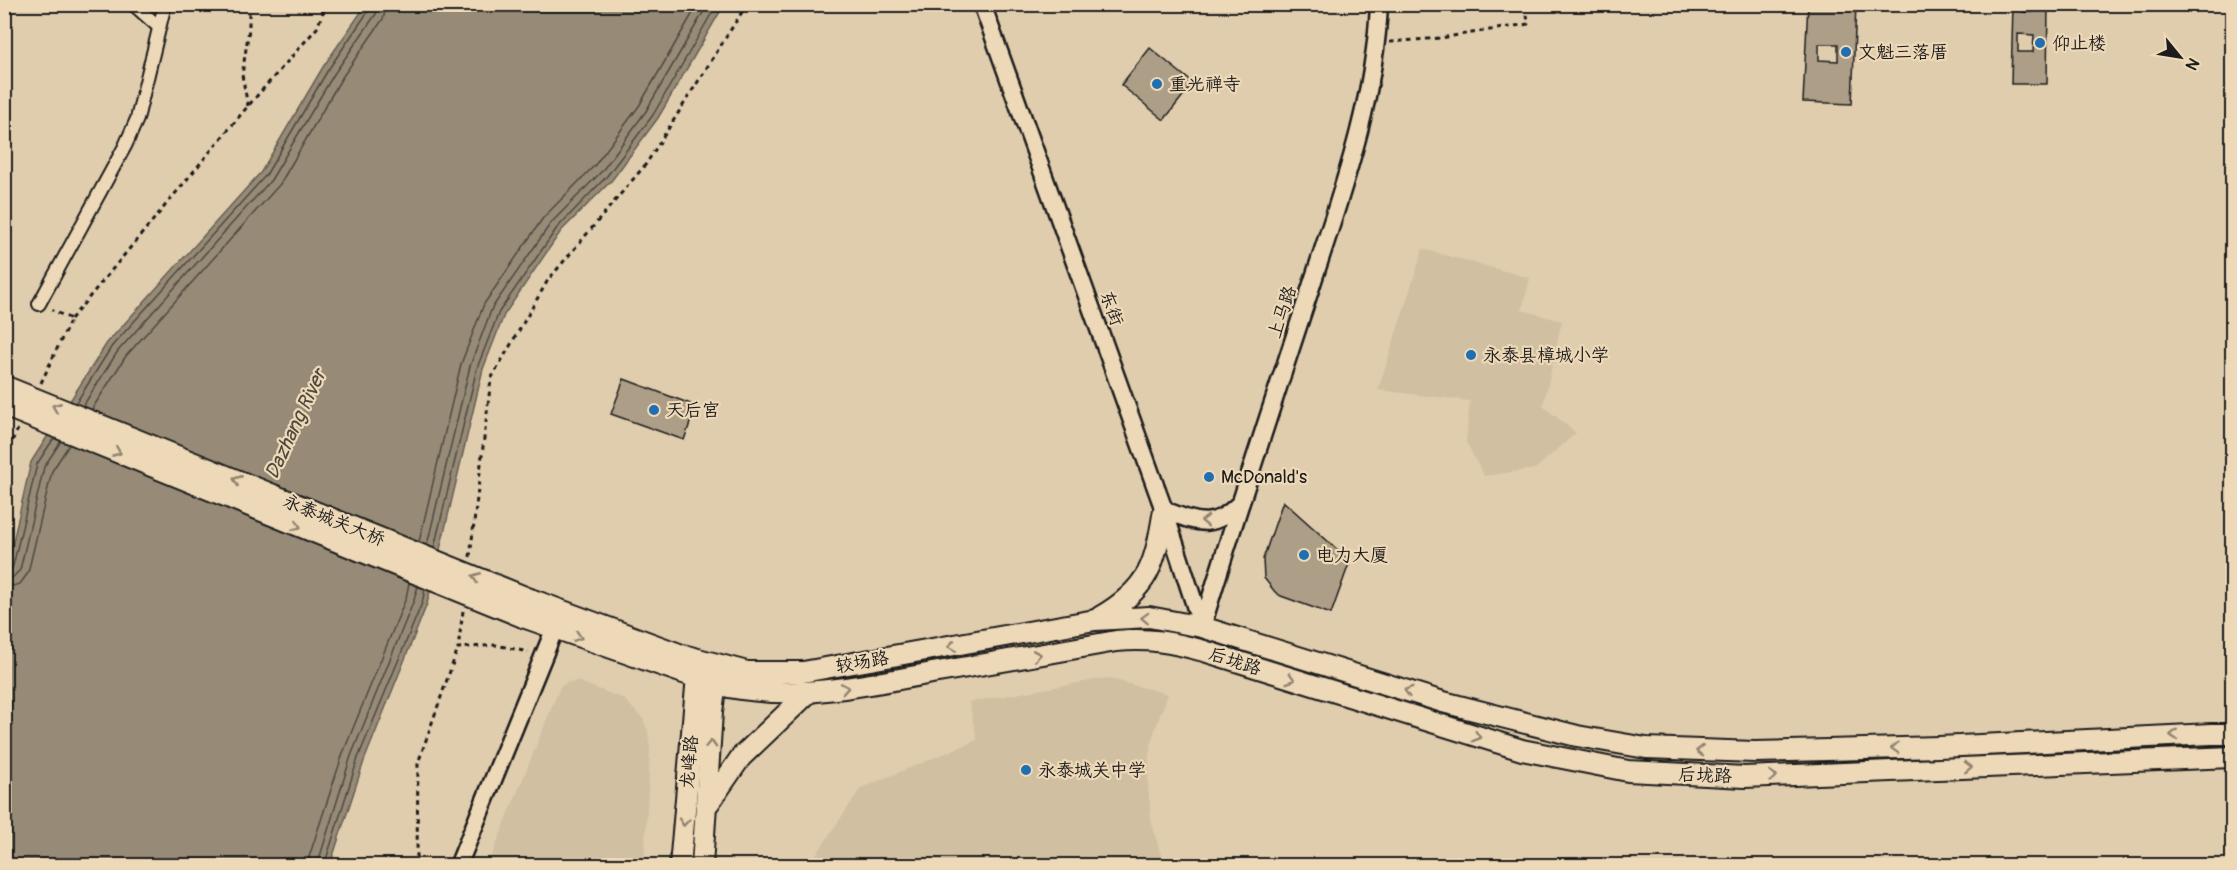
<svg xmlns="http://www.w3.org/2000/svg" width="2237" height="870" viewBox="0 0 2237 870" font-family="Pangolin,'LXGW WenKai TC',sans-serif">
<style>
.built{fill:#d1bfa2}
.water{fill:#978b77;stroke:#665f53;stroke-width:1.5}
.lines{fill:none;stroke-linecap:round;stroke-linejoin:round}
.shore{stroke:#4d4840;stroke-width:1.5}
.building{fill:#ad9e87;stroke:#1c1c1c;stroke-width:1.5;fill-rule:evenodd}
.minor-casing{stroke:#1c1c1c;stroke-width:16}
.tertiary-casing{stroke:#1c1c1c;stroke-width:21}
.primary-casing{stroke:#1c1c1c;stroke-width:24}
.path{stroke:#1c1c1c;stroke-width:3;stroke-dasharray:4.5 4.5;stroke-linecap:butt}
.minor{stroke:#edd8b7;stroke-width:12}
.tertiary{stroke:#edd8b7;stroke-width:16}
.primary{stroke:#edd8b7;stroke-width:20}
.primary-bridge-casing{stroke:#1c1c1c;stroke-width:24;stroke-linecap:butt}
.primary-bridge{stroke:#edd8b7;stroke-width:20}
.oneway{stroke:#8f8371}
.poi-dot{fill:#1f6fb2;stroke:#edd8b7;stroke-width:2}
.labels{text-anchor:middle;stroke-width:4.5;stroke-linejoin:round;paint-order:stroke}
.poi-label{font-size:18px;fill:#1c1c1c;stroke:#edd8b7;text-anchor:start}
.street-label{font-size:18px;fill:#1c1c1c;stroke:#edd8b7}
.water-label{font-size:20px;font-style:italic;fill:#4d4840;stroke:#edd8b7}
</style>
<rect width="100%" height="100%" fill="#e0cdae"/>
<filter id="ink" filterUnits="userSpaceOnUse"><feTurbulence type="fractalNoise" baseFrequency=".0167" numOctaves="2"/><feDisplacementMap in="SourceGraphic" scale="12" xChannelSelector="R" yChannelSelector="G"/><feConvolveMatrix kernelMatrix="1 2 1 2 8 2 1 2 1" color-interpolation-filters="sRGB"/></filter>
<g filter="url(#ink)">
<!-- built -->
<g class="built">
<path d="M 1423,249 L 1530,278 L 1522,310 L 1562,321 L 1543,406 L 1576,433 L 1535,469 L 1484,476 L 1466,442 L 1470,401 L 1378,390 Z"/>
<path d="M 1107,678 L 1168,694 L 1155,729 L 1149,755 L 1148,785 L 1151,820 L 1160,852 L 1167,865 L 809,865 L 861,788 L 977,740 L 969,702 Z"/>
<path d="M 577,681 L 624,699 L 643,719 L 648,731 L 650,750 L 644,865 L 488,865 L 560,687 L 567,682 Z"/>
</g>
<!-- water -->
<path class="water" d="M 366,5 L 724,5 L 658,118 L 612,180 L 561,231 L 504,315 L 483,369 L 427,604 L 364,761 L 330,865 L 5,866 L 5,577 L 31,462 L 107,343 L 261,172 L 323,67 Z"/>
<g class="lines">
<!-- shore -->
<g class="shore">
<path d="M 76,403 L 112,346 L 266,175 L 328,70 L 369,10 L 370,4"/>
<path d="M 83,406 L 118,351 L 271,180 L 334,74 L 376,14 L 378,4"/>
<path d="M 92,409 L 126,356 L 280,184 L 341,79 L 383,19 L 387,4"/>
<path d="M 419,542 L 461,364 L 484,304 L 543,218 L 595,165 L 639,106 L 698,4"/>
<path d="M 427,545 L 470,366 L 492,308 L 551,223 L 602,171 L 646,111 L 708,4"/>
<path d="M 434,548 L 477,368 L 499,312 L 557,228 L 607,176 L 653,115 L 717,4"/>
<path d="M 4,571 L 10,571 L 13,566 L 37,464 L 54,438"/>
<path d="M 4,579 L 13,577 L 20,570 L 44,467 L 61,441"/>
<path d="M 4,588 L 20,584 L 28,573 L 52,471 L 69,445"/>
<path d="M 308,866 L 309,857 L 343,753 L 406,598 L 409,583"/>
<path d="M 317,866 L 351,756 L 414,600 L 418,586"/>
<path d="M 324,866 L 358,758 L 422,603 L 425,589"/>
</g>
</g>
<!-- building -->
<g class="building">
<path d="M 1808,4 L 1856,4 L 1852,104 L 1803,102 ZM 1819,44 L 1838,44 L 1838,61 L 1819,60 Z"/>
<path d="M 2013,4 L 2023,4 L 2023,12 L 2033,12 L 2033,4 L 2048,4 L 2047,84 L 2011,84 ZM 2018,34 L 2034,35 L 2033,52 L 2018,52 Z"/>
<path d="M 1150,48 L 1193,83 L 1164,120 L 1121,85 Z"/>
<path d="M 624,379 L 696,406 L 684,440 L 611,414 Z"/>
<path d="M 1283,501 L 1350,561 L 1331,614 L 1281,596 L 1275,592 L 1264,578 L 1263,559 Z"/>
</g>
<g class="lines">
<!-- minor casing -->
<g class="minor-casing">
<g id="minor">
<path d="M 133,4 L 159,27"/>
<path d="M 39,304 L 125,146 L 137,119 L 165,4"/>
</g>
</g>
<!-- tertiary casing -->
<g class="tertiary-casing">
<g id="tertiary">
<path d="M 982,4 L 1164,510 L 1202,627"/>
<path d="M 1164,510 C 1198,523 1213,531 1241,502"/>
<path d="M 1202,627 C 1236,514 1273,402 1310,290 C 1340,197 1375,102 1379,4"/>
<path d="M 458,866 L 559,618"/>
</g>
</g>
<!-- primary casing -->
<g class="primary-casing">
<g id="primary">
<path d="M 530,599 L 679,654 L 747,672 L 803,672 L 1095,620 L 1149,617 L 1202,627 L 1443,702 L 1577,736 L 1646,748 L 1755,752 L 1939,747 L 2211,734 L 2232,734"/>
<path d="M 523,617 L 715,684 C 792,702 856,687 932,673 C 993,663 1055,652 1116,641 C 1150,638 1171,642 1204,651 L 1522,750 L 1628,771 L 1745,777 L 2232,757"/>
<path d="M 1100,617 C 1150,588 1155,564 1164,510"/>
<path d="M 709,803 L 741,757 L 808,693"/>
<path d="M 680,866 L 698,665"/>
<path d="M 702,866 L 712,712 L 717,674"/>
</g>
</g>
<!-- path -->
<g class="path">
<path d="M 1390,42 L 1440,38 L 1528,24 L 1526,4"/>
<path d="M 248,106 L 242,75 L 249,29 L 249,4"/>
<path d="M 71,319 L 248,106 L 317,28 L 326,4"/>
<path d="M 41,383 L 71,319 L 52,310"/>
<path d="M 4,457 L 18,429"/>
<path d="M 4,467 L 9,451"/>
<path d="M 470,557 L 491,379 L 548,280 L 646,164 L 747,4"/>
<path d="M 463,611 L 458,648 L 496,645 L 528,652"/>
<path d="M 413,866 L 417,855 L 418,763 L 458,648"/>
</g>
<!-- minor -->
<use href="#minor" class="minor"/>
<!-- tertiary -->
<use href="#tertiary" class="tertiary"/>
<!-- primary -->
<use href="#primary" class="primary"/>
<!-- primary-bridge casing -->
<g class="primary-bridge-casing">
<g id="primary-bridge">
<path d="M 4,386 L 530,599"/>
<path d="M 4,406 L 523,617"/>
</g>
</g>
<!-- primary-bridge -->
<use href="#primary-bridge" class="primary-bridge"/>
</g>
<!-- one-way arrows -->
<defs><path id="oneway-chevron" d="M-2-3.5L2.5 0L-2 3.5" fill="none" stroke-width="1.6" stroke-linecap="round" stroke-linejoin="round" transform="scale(1.5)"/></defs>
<g class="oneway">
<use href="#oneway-chevron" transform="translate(56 407) rotate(-158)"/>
<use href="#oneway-chevron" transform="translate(117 452) rotate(22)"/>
<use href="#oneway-chevron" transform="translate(237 480) rotate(-158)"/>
<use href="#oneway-chevron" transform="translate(1205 521) rotate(-179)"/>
<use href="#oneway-chevron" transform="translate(297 526) rotate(22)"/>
<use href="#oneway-chevron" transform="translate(476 577) rotate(-158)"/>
<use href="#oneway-chevron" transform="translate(1145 618) rotate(-178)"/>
<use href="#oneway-chevron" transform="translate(578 637) rotate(19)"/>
<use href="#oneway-chevron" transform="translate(952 646) rotate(170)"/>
<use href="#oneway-chevron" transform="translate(1037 655) rotate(-10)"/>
<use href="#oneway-chevron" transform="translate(1291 679) rotate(17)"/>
<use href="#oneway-chevron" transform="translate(845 688) rotate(-10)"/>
<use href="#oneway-chevron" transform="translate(1408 691) rotate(-163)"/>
<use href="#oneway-chevron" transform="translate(2174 735) rotate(177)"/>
<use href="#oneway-chevron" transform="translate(1477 737) rotate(17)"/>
<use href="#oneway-chevron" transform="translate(711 744) rotate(-87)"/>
<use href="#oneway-chevron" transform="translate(1895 748) rotate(178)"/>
<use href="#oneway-chevron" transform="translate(1700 751) rotate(-179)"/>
<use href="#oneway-chevron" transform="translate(1968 767) rotate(-2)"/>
<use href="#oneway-chevron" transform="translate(1773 776) rotate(-3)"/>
<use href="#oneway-chevron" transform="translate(684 822) rotate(95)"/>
</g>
</g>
<!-- markers -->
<g class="poi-dot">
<circle cx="2040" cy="43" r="6"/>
<circle cx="1846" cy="52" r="6"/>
<circle cx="1157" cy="84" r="6"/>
<circle cx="1471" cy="355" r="6"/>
<circle cx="654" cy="410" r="6"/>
<circle cx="1209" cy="477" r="6"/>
<circle cx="1304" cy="555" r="6"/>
<circle cx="1026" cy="770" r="6"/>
</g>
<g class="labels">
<!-- poi labels -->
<g class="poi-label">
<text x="2052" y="49">仰止楼</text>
<text x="1858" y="58">文魁三落厝</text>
<text x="1169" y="90">重光禅寺</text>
<text x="1483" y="361">永泰县樟城小学</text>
<text x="666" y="416">天后宫</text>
<text x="1221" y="483">McDonald's</text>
<text x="1316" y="561">电力大厦</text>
<text x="1038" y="776">永泰城关中学</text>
</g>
<!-- street labels -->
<g class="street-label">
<text transform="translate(1112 308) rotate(70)" y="6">东街</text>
<text transform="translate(1282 312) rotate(-72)" y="6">上马路</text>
<text transform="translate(334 520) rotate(22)" y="6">永泰城关大桥</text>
<text transform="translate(1235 661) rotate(18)" y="6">后垅路</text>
<text transform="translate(862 662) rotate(-10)" y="6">较场路</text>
<text transform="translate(689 762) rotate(-85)" y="6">龙峰路</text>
<text transform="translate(1705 775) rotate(2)" y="6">后垅路</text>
</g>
<!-- water labels -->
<g class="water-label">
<text transform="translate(295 424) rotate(-65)" y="7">Dazhang River</text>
</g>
</g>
<!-- margin -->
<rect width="2237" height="870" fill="none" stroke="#edd8b7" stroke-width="24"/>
<rect x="12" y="12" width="2213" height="846" fill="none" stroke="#1c1c1c" stroke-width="2" filter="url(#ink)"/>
<!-- north arrow -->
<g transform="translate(2180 57) rotate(120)" stroke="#edd8b7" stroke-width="4.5" paint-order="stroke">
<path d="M0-4.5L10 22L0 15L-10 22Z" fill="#1c1c1c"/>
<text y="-9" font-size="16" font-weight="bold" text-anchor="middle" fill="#1c1c1c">N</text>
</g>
</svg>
